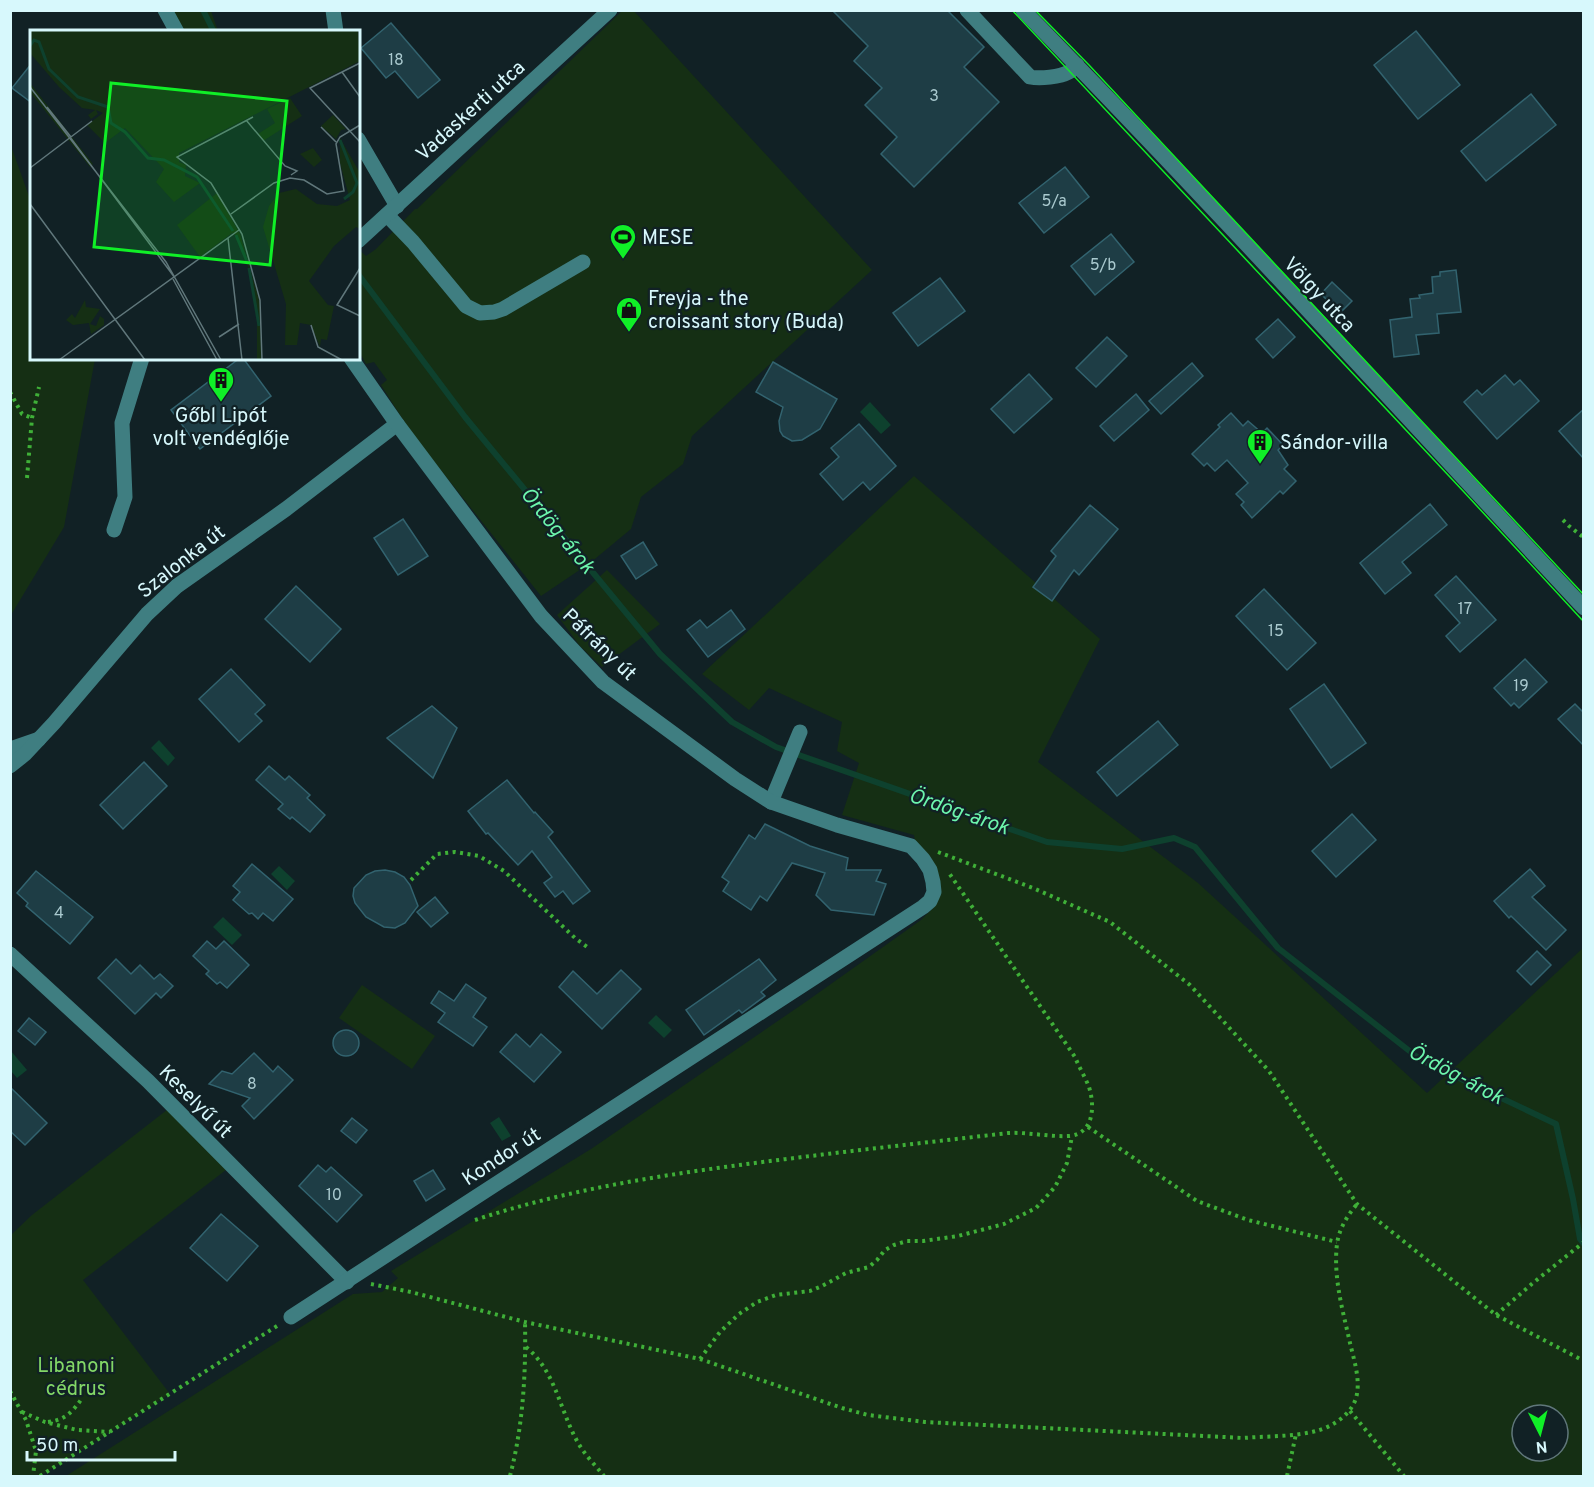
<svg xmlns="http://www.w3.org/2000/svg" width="1594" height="1487" viewBox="0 0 1594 1487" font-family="Overpass,sans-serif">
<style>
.green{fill:#152f14;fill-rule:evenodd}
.water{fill:#0e412e}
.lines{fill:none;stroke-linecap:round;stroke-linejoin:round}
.stream{stroke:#0e412e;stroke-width:6}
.building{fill:#1e3d45;stroke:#32636f;stroke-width:1.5}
.path{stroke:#3fb038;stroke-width:4;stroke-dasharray:3 4.5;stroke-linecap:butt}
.minor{stroke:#3f7e81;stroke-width:15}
.tram{stroke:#10ef27;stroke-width:1.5}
.labels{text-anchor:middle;stroke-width:4.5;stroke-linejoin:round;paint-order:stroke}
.number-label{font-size:16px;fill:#a9c9ce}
.street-label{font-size:20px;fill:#d7f8fc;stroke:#112125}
.poi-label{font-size:20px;fill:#d7f8fc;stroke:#112125;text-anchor:start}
.park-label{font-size:20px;fill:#83d867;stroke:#112125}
.water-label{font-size:21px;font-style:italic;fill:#6cf5ac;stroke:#112125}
.inset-river{fill:none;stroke:#0e412e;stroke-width:3}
.inset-road{fill:none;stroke:#60777b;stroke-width:1.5}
.view{fill:#10ef27;fill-opacity:0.15;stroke:#10ef27;stroke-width:3}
.inset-edge{fill:none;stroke:#d7f8fc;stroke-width:3}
</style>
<rect width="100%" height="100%" fill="#112125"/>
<!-- green -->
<g class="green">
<path d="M 633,10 L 872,270 L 692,436 L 683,464 L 641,497 L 631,529 L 590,563 L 541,596 L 432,459 L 421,448 L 381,385 L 387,380 L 374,362 L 366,364 L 359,351 L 358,249 L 366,256 L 376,249 L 415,209 L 417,209 L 622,11 Z"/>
<path d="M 172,11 L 211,11 L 218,31 L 182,31 Z"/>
<path d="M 10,143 L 31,202 L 32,358 L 95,359 L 64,527 L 11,615 Z"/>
<path d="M 914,476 L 1100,639 L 1038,762 L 1198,883 L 1427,1093 L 1583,948 L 1583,1476 L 66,1476 L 353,1294 L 382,1292 L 398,1278 L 391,1271 L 591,1149 L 807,1001 L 921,920 L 936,905 L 937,892 L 916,849 L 914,835 L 842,815 L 859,763 L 837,751 L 842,722 L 769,688 L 749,710 L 702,674 ZM 1522,1415 L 1558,1415 L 1558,1451 L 1522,1451 Z"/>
<path d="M 607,570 L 660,624 L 602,667 L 580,646 L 557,615 Z"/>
<path d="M 362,985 L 435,1036 L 412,1069 L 339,1018 Z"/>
<path d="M 172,1106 L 231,1166 L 83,1280 L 170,1394 L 40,1476 L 11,1476 L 11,1235 L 32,1215 Z"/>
</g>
<!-- water -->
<g class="water">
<path d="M 870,402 L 891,425 L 881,434 L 860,412 Z"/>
<path d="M 159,740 L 175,758 L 168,766 L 151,748 Z"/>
<path d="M 279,866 L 295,881 L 287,890 L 271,874 Z"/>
<path d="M 223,917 L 242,935 L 232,945 L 213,927 Z"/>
<path d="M 656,1015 L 672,1030 L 664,1038 L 648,1023 Z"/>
<path d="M 11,1051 L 27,1070 L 17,1078 L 11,1071 Z"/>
<path d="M 499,1117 L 511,1136 L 502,1141 L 490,1123 Z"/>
</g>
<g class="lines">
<!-- stream -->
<g class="stream">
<path d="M 203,10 L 214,32"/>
<path d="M 358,274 L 465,417 L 660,654 L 732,722 L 776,747 L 1047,842 L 1122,849 L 1174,838 L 1195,847 L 1278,948 L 1421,1060 L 1556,1124 L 1573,1199 L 1580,1239 L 1584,1244"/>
</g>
</g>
<!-- building -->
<g class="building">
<path d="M 832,10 L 947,10 L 984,47 L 964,67 L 999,102 L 914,187 L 881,154 L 897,137 L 865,105 L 882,88 L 854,61 L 868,46 Z"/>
<path d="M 391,23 L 440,80 L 418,98 L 395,71 L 386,78 L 361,48 Z"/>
<path d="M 1416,31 L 1460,85 L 1418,119 L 1374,65 Z"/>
<path d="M 32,63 L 32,103 L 12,88 Z"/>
<path d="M 1531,94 L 1556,125 L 1486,181 L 1461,151 Z"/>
<path d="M 1065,167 L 1089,197 L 1044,233 L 1019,203 Z"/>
<path d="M 1111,234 L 1134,262 L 1095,295 L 1071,266 Z"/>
<path d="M 1456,270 L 1461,312 L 1437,314 L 1439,333 L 1416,335 L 1419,354 L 1394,357 L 1390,320 L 1412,317 L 1410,299 L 1420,298 L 1419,295 L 1433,293 L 1432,277 L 1440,276 L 1440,272 Z"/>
<path d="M 940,278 L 965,311 L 918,346 L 893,313 Z"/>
<path d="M 1332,282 L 1352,301 L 1340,313 L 1321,294 Z"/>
<path d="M 1278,319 L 1295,337 L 1273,358 L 1256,339 Z"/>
<path d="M 1107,337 L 1127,356 L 1096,387 L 1076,368 Z"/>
<path d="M 240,358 L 243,358 L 271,396 L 200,449 L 171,410 Z"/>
<path d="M 773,362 L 837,399 L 820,429 L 802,440 L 792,441 L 783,436 L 780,431 L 779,421 L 783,407 L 756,392 Z"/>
<path d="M 1192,363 L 1203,376 L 1161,414 L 1149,401 Z"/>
<path d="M 1029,374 L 1052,399 L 1014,433 L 991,409 Z"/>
<path d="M 1505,375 L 1514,385 L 1520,380 L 1539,401 L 1497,439 L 1464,402 L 1477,390 L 1482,395 Z"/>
<path d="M 1136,394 L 1149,410 L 1114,441 L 1100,426 Z"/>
<path d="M 1584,409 L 1584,459 L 1559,431 Z"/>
<path d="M 1231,413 L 1243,426 L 1248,421 L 1262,433 L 1267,428 L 1283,445 L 1278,450 L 1288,465 L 1284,469 L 1296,481 L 1283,494 L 1280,491 L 1252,518 L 1241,505 L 1244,502 L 1236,494 L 1248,483 L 1227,460 L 1215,471 L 1207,463 L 1204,466 L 1192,454 L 1220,427 L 1218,425 Z"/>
<path d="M 859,424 L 896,466 L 870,490 L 863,482 L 843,500 L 820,474 L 839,457 L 831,448 Z"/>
<path d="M 1430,504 L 1447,525 L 1402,562 L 1411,573 L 1385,594 L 1360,563 Z"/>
<path d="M 1090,505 L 1118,529 L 1079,575 L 1074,570 L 1052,601 L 1033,587 L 1056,556 L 1051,551 Z"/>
<path d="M 403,519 L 428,556 L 398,575 L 374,538 Z"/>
<path d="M 643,542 L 657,565 L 636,579 L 621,556 Z"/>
<path d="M 1456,576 L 1496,620 L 1460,652 L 1446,636 L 1460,623 L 1435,595 Z"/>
<path d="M 296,586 L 341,629 L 310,662 L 265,619 Z"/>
<path d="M 1264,589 L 1316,643 L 1287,670 L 1236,616 Z"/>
<path d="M 731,610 L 745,629 L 708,657 L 687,630 L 700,620 L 707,628 Z"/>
<path d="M 1525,659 L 1547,682 L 1519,708 L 1514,703 L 1511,706 L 1494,688 Z"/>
<path d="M 231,669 L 265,705 L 255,714 L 262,721 L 239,742 L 199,699 Z"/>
<path d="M 1324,684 L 1366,743 L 1331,768 L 1290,709 Z"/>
<path d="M 1575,704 L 1584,713 L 1584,746 L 1558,719 Z"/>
<path d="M 432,706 L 457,728 L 433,778 L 387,738 Z"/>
<path d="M 1158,721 L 1178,745 L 1117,796 L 1097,772 Z"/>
<path d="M 144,762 L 167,786 L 123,829 L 100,805 Z"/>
<path d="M 269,766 L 285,780 L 289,776 L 310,795 L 307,798 L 325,815 L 310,832 L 292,817 L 290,819 L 278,809 L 283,804 L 256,780 Z"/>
<path d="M 507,780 L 534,813 L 535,812 L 553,832 L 548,837 L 590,891 L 573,904 L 563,891 L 555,897 L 544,883 L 552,877 L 532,851 L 518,865 L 488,833 L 486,834 L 468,811 Z"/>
<path d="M 1352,814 L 1376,840 L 1336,877 L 1312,851 Z"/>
<path d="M 765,824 L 810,846 L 848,858 L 846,870 L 881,870 L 876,881 L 886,884 L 874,915 L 831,910 L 816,895 L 825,873 L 792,863 L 767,901 L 760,896 L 751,910 L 723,891 L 729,882 L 722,877 L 749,835 L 755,839 Z"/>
<path d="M 252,864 L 293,899 L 273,921 L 263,913 L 258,919 L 252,913 L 249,914 L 233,900 L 240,892 L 233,886 Z"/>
<path d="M 1530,869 L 1545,886 L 1532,897 L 1566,930 L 1546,950 L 1511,916 L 1509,918 L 1494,901 Z"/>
<path d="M 385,870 L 395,872 L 404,877 L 410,885 L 418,906 L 405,923 L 395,928 L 384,927 L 366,917 L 355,903 L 353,896 L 354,888 L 366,875 L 375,871 Z"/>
<path d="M 36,871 L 93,917 L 70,944 L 26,906 L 28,903 L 17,893 Z"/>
<path d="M 435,897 L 448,913 L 431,927 L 417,912 Z"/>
<path d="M 207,941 L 216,949 L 224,941 L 249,965 L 227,988 L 220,982 L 217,984 L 206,974 L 209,971 L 193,956 Z"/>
<path d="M 1537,951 L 1551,965 L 1531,985 L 1517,971 Z"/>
<path d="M 116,959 L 131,974 L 140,965 L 154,979 L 160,974 L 173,986 L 161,998 L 156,993 L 135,1014 L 98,978 Z"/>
<path d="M 759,959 L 776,980 L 761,992 L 765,996 L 742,1013 L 739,1010 L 704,1035 L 686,1010 Z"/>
<path d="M 621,970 L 641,989 L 602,1029 L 559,987 L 573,971 L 597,994 Z"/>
<path d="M 466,984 L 486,998 L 473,1017 L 487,1027 L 473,1046 L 438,1022 L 445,1013 L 431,1003 L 439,991 L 454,1001 Z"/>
<path d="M 29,1018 L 46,1032 L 35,1045 L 18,1031 Z"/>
<circle cx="346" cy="1043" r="13"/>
<path d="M 516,1034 L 530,1047 L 541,1034 L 561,1052 L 534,1082 L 500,1052 Z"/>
<path d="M 254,1053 L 273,1072 L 278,1066 L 293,1080 L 254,1119 L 242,1106 L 250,1098 L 209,1084 L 222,1071 L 232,1074 Z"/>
<path d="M 10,1087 L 47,1123 L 25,1145 L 10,1131 Z"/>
<path d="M 352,1118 L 367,1130 L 356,1143 L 341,1131 Z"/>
<path d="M 318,1165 L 326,1172 L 331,1167 L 362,1195 L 337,1222 L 299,1186 Z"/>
<path d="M 433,1170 L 445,1189 L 426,1201 L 414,1181 Z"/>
<path d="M 221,1214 L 258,1246 L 227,1281 L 190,1248 Z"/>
</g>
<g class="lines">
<!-- path -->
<g class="path">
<path d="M 10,392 L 22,414 L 32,418"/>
<path d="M 27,478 L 32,418 L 39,387"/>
<path d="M 1563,520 L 1569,526 L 1583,537 L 1584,541"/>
<path d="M 938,852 L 1033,888 L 1110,922 L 1190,985 L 1269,1071 L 1357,1204 L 1496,1315 L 1584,1361"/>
<path d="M 411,880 L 437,854 L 455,852 L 479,856 L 504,871 L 575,938 L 590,949"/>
<path d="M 1088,1127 L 1197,1201 L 1248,1220 L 1337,1242"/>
<path d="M 475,1220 C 565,1190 661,1175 755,1163 C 839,1152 923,1143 1008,1133 C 1028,1132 1049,1137 1069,1136 C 1094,1134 1095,1106 1089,1087 C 1085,1077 1079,1067 1075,1057 L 949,873"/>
<path d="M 371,1284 L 411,1292 L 525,1322 L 700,1359 L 842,1408 L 868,1415 L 925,1422 L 1243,1438 C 1267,1436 1293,1437 1316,1431 C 1332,1427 1351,1415 1356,1398 C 1361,1381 1354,1360 1350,1343 C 1343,1311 1333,1278 1337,1244 C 1339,1229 1347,1216 1357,1204"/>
<path d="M 1496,1315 L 1533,1283 L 1584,1242"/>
<path d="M 526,1347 C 555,1371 559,1407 576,1439 C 583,1453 595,1465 604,1476"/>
<path d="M 700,1359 L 720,1332 L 739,1314 L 757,1302 L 776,1295 L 810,1291 L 822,1286 L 846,1273 L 869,1267 L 877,1260 L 885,1250 L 894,1245 L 907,1241 L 923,1241 L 958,1236 L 1004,1224 L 1036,1208 L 1055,1187 L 1067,1163 L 1072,1136"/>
<path d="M 10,1391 L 26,1420 L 36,1451 L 33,1476"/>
<path d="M 1350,1411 L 1404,1476"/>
<path d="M 22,1412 L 45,1422 L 77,1430 L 110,1432"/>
<path d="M 48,1422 C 66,1420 73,1411 83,1397"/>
<path d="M 40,1476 L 277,1326"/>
<path d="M 510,1476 C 523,1426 526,1374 525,1322"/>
<path d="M 1287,1476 L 1296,1434"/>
</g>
<!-- minor -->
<g class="minor">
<path d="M 165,10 L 177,32"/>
<path d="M 333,10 L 336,32"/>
<path d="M 967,10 L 1030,77 C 1040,79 1060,77 1069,72 C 1072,71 1074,68 1077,65"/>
<path d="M 1023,10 C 1214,206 1398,408 1584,608"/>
<path d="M 358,139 L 397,206"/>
<path d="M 387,215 L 413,242 L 466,306 L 480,313 L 494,312 L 503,309 L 583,262"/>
<path d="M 358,241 L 610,10"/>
<path d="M 114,530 L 125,497 L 122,423 L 142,358"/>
<path d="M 10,749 L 39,739"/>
<path d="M 10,766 L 25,754 L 54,723 L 147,614 L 177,586 L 286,509 L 397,424"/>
<path d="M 771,802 L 800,732"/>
<path d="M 10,954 L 148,1081 L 347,1282"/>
<path d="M 291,1317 L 923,907 L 930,901 L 934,892 L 933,882 L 930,870 L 923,859 L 911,846 L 837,825 L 771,802 L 735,779 L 603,682 L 541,616 L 397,424 L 351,358"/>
</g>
<!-- tram -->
<g class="tram">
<path d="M 1012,10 L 1464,492 L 1584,622"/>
<path d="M 1035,10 L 1089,65 L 1584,595"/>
</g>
</g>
<!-- icons -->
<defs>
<g id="stadium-pin" transform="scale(1.35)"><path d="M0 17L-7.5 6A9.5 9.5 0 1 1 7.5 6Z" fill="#10ef27" stroke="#112125"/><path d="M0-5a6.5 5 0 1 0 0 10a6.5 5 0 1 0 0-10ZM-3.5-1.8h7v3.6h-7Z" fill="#111"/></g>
<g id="shop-pin" transform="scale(1.35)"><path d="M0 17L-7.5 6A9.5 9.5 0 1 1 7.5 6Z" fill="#10ef27" stroke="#112125"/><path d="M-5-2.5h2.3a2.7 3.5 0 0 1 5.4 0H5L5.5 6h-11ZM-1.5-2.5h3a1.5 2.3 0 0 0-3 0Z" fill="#111"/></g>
<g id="building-pin" transform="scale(1.35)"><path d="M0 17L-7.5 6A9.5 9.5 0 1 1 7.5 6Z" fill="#10ef27" stroke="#112125"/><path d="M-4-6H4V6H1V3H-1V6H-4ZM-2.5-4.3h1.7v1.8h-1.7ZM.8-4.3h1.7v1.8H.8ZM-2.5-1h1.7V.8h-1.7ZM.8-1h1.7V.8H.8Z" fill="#111"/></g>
</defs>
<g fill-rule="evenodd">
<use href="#stadium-pin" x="623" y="237"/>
<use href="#shop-pin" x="629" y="310"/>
<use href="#building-pin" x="221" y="380"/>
<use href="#building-pin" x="1260" y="442"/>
</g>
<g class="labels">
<!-- number labels -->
<g class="number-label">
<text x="396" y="65">18</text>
<text x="934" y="101">3</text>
<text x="1054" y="206">5/a</text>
<text x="1103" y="270">5/b</text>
<text x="1465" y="614">17</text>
<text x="1276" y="636">15</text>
<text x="1521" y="691">19</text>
<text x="59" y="918">4</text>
<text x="252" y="1089">8</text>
<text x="334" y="1200">10</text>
</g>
<!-- street labels -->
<g class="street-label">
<text transform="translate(470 110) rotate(-42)" y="7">Vadaskerti utca</text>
<text transform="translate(1320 294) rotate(47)" y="7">Völgy utca</text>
<text transform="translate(181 561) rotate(-38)" y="7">Szalonka út</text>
<text transform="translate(600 644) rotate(44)" y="7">Páfrány út</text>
<text transform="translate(196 1101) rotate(45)" y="7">Keselyű út</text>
<text transform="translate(501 1156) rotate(-33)" y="7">Kondor út</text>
</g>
<!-- poi labels -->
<g class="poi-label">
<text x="642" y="244">MESE</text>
<text x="648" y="305">Freyja - the<tspan x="648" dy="23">croissant story (Buda)</tspan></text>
<text x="221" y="422" text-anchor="middle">Gőbl Lipót<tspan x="221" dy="23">volt vendéglője</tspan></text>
<text x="1280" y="449">Sándor-villa</text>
</g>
<!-- park labels -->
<g class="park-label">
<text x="76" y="1372">Libanoni<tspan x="76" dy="23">cédrus</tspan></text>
</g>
<!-- water labels -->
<g class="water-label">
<text transform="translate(558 530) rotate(51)" y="7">Ördög-árok</text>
<text transform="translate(959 811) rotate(19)" y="7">Ördög-árok</text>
<text transform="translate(1456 1074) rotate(28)" y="7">Ördög-árok</text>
</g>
</g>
<!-- overview -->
<g transform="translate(30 30)">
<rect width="330" height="330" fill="#112125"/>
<path d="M 0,0 L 328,0 L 330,31 L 149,123 L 149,132 L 156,135 L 155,146 L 170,153 L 144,172 L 126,152 L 134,139 L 95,98 L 75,113 L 57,95 L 73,83 L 66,80 L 68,84 L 61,89 L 58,85 L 65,80 L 52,78 L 29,57 L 0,23 ZM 0,53 L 63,134 L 60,137 L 0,62 ZM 260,68 L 272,86 L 233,111 L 228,104 L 245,93 L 237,79 ZM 303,85 L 316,99 L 311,100 L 306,109 L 291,96 ZM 310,108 L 330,143 L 330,199 L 326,197 L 304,216 L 279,251 L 298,275 L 304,276 L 297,310 L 291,309 L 290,317 L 281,295 L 270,293 L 267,315 L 255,315 L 256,274 L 233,197 L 239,176 L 249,163 L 266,159 L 287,174 L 307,176 L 320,170 L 310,133 ZM 283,118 L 292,130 L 284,137 L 270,124 ZM 187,163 L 210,204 L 230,273 L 231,330 L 227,330 L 227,289 L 222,249 L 208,206 L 202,203 L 170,227 L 147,195 ZM 55,270 L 56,277 L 70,279 L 60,294 L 66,296 L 70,286 L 74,289 L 74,295 L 61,304 L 59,293 L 43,295 L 36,290 L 42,284 L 45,288 Z" fill="#152f14"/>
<path class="inset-river" d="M 0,16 L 4,10 L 9,12 L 19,39 L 48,67 L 78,77 L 81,93 L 95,102 L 118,128 L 134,130 L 167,147 L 203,201M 310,110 L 327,153 L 323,162 L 314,169M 206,205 L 218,234M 219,238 L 229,296"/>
<path class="inset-road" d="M 330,33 L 280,58 L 330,112M 312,42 L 330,67M 0,57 L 136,232 L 191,330M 17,77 L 41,107M 223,87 L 147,127 L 181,153 L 212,204 L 230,270 L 232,330M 216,90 L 255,136 L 267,141 L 261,145M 291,97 L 306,112M 40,107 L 145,248M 0,138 L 62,91M 0,174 L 115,330M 201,184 L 244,153 L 260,148 L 274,150 L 297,164 L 314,161 L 306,114 L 310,107 L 330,95M 198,208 L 212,330M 330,238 L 307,275 L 330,286M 143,249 L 187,330M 281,295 L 288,317 L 312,330M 189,307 L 209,294M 29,330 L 209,200"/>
<path class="view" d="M 81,53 L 257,71 L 240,235 L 64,217 Z"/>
<rect width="330" height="330" class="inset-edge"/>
</g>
<!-- border -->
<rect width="1594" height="1487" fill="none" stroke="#d7f8fc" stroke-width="24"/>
<!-- north arrow -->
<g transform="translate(1540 1433) rotate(174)"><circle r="28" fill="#112125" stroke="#60777b" stroke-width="1.5"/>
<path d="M0-4.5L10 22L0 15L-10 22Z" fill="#10ef27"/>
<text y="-9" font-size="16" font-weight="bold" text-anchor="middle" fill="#d7f8fc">N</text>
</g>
<!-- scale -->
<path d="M27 1451v9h148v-9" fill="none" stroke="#d7f8fc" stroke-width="3"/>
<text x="36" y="1451" font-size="18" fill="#d7f8fc" stroke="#112125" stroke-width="4.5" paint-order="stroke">50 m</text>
</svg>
